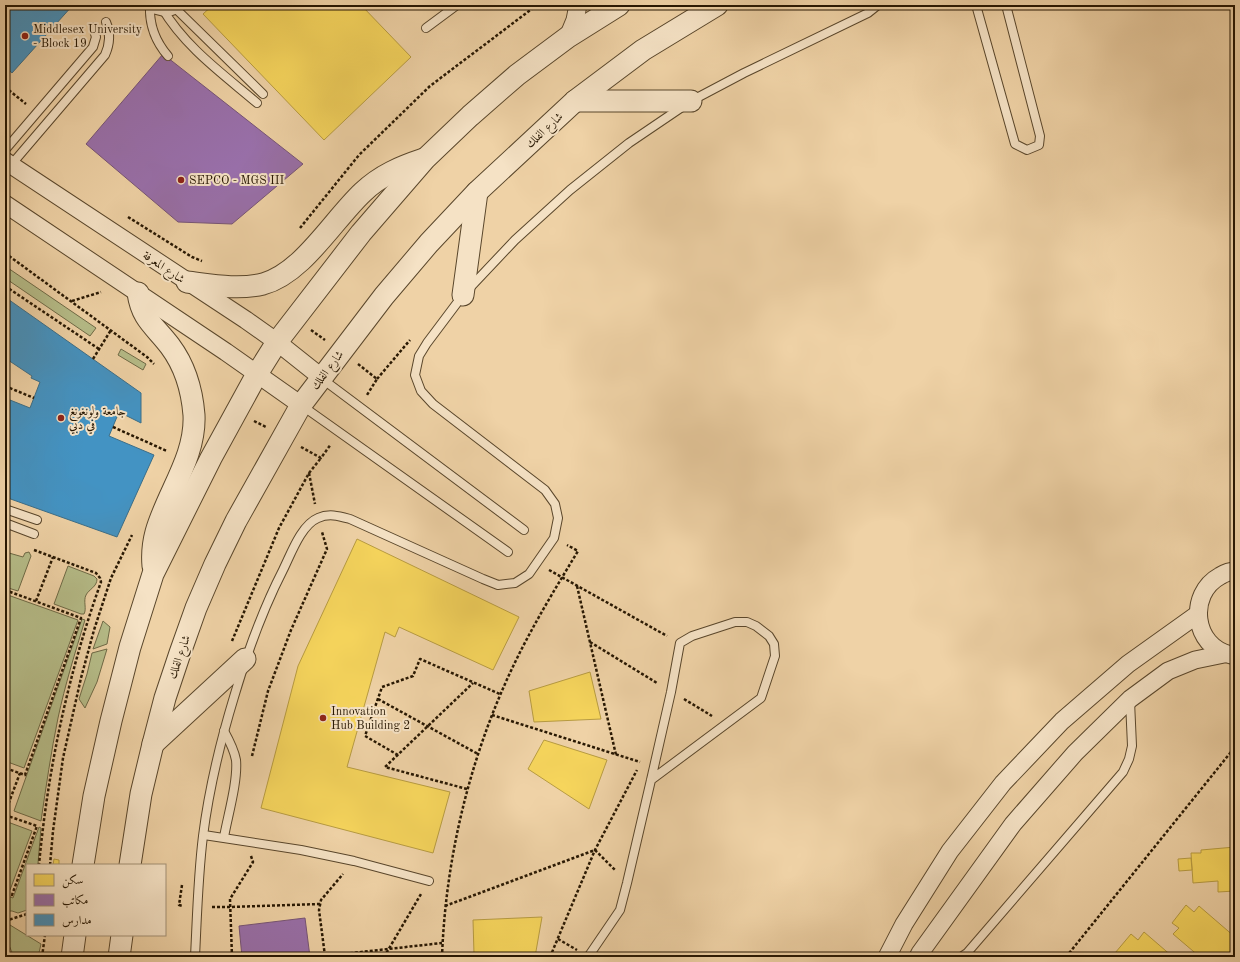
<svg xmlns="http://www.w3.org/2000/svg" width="1240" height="962" viewBox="0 0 1240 962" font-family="'Old Standard TT',Amiri,serif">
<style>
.green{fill:#b6bd89;stroke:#6e6a46}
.homes{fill:#f6d55c;stroke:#b89c41}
.offices{fill:#9970ab;stroke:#775578}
.schools{fill:#4393c3;stroke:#3b6e89}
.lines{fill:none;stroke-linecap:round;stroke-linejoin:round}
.service-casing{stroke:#59462b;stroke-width:10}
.minor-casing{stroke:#59462b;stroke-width:19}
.tertiary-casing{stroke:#59462b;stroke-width:23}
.path{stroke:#271702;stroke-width:2.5;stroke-dasharray:3 2;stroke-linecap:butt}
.service{stroke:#f5e2c5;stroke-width:8}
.minor{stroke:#f5e2c5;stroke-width:17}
.tertiary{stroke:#f5e2c5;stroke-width:21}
.poi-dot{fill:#8f2418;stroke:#f5e2c5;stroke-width:1.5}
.labels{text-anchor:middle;stroke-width:4;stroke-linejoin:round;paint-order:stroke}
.poi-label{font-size:12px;fill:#271702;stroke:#f5e2c5;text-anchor:start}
.street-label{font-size:12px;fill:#271702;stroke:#f5e2c5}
</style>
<rect width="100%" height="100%" fill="#efd2a6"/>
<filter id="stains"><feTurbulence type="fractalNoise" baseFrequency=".005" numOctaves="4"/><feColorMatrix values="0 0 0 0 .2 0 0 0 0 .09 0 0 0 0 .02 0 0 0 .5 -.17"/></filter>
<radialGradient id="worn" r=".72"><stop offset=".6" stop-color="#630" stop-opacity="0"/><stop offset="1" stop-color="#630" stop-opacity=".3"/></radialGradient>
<!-- green -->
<g class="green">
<path d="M 5,266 L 96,328 L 90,336 L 5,278 Z"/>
<path d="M 121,349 L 146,364 L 143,370 L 118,355 Z"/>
<path d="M 5,546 L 9,553 L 23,557 L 25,553 L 29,552 L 31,556 L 18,591 L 5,587 Z"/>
<path d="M 68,566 L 94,576 L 97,579 C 97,587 89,589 86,595 C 83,601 87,609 84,614 L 81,614 L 54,604 Z"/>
<path d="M 5,594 L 78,620 L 24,768 L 5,761 Z"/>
<path d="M 82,619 L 85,620 C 75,653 65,685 58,718 C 51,752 46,787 41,821 L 14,811 Z"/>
<path d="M 103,621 L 110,627 L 107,644 L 93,649 Z"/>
<path d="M 107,649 L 97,682 L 85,708 L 79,699 L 87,674 L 92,653 Z"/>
<path d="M 5,821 L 32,831 L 10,890 L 5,889 Z"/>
<path d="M 39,827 L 41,828 L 38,863 L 36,865 L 27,865 L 27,910 L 18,913 L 12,911 L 5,911 L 5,895 L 13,898 Z"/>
<path d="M 10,925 L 41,944 L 38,957 L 14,957 L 5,936 L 5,927 Z"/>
</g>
<!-- homes -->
<g class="homes">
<path d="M 213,5 L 361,5 L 411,57 L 324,140 L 203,14 Z"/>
<path d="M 357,539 L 519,617 L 493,670 L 399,627 L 395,637 L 385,632 L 347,767 L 450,792 L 433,853 L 261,808 L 298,666 Z"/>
<path d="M 590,672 L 601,719 L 534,722 L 529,691 Z"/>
<path d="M 544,740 L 607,760 L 589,809 L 528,769 Z"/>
<path d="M 1235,847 L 1235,891 L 1218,892 L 1218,881 L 1193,883 L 1191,853 L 1201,853 L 1201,850 Z"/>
<path d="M 1191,858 L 1192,870 L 1179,871 L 1178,859 Z"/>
<path d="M 54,859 L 59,860 L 59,865 L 53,865 Z"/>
<path d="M 1186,905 L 1194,912 L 1199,906 L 1235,937 L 1235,954 L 1232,957 L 1200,957 L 1173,934 L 1179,928 L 1172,923 Z"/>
<path d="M 542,917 L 535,957 L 472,957 L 474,954 L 473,920 Z"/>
<path d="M 1144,932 L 1173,957 L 1120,957 L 1115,953 L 1131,934 L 1138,940 Z"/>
</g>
<!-- offices -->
<g class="offices">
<path d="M 163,54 L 303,164 L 232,224 L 178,222 L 86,144 Z"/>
<path d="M 305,918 L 310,957 L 242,957 L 239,926 Z"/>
</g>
<!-- schools -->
<g class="schools">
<path d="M 5,5 L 73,5 L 12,73 L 5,67 Z"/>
<path d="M 5,297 L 141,393 L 141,423 L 119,412 L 109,436 L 154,455 L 117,537 L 5,497 L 5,398 L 30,408 L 40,382 L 31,378 L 32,376 L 5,358 Z"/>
</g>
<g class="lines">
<!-- service casing -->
<g class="service-casing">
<g id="service">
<path d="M 150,5 C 149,24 155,41 168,56"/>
<path d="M 976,5 L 1015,144 L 1027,150 L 1039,145 L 1040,136 L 1006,5"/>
<path d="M 173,6 L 263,94"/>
<path d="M 162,8 C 185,47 223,74 257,103"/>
<path d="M 426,28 L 457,5"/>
<path d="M 5,150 L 93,47 L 96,37 L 93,27"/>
<path d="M 11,165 L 105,55 C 110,44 111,34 106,22"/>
<path d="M 321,378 L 524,530"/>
<path d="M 301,405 L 508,552"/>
<path d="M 5,509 L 37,520"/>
<path d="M 5,523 L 34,534"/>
<path d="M 204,835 L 301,850 L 354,861 L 429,881"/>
<path d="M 224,837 C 228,815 238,781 236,760 C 234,749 229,740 224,731"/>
<path d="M 195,957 C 197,917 198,876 203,836 C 209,789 220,743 234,697 C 247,653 262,611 283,570 C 291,554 301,525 318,518 C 329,513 339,516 350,519 L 483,579 L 498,585 L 515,583 L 529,574 L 554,538 L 558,518 L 555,504 L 545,490 L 433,404 L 421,391 L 415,375 L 419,356 L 427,343 L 463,295 L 515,240 L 570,190 L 629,143 L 691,101 L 744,73 L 868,13 L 878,5"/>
<path d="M 588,957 L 620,910 L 627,883 L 651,780 L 671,692 L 680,643 L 692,636 L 735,622 L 747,622 L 756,626 L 769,636 L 774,644 L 775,656 L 761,698 L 651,780"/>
<path d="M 961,957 L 967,953 L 1123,772 L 1129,759 L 1132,746 L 1130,701"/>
</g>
</g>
<!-- minor casing -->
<g class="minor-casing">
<g id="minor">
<path d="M 155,5 L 167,8 L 175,5"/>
<path d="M 568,37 L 575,20 L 578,5"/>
<path d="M 5,161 L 246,320 L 277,342 L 321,377"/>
<path d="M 5,204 L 226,352 L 301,405"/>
<path d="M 1231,655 C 1193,647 1187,594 1220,576 C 1225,573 1229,571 1235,571"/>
<path d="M 887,957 L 904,924 L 950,851 L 1003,783 L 1062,721 L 1128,664 L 1198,614"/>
<path d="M 918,957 L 920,953 L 1013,824 L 1075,753 L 1130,699 L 1168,671 L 1195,660 L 1224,654"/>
</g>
</g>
<!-- tertiary casing -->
<g class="tertiary-casing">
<g id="tertiary">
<path d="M 575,101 L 691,101"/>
<path d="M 187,282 C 212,285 238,290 263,284 C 303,273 333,220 363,192 C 381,175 400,167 424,159"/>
<path d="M 138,293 C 142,320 155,326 170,346 C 185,366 192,390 194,415 C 196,457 167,493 156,532 C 153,543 152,555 153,566"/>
<path d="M 463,295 L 477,192"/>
<path d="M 153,744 L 245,659"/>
<path d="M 83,865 L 94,796 L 111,721 L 130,647 L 153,574 L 211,458 L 257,374 L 277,342 L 361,233 L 425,159 L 470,116 L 517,75 L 568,37 L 619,5"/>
<path d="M 130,865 L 141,794 L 153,744 L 165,698 L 180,653 L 196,608 L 215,564 L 236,521 L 301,405 L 384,296 L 429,243 L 477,192 L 575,101 L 643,50 L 717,5"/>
<path d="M 72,957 L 75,935"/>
<path d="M 119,957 L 122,935"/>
</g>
</g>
<!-- path -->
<g class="path">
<path d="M 5,87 L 26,104"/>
<path d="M 128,217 L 192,257 L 202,261"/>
<path d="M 300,228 L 359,155 L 430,86 L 537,5"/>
<path d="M 5,253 L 147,357 L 154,364"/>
<path d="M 5,286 L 99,349"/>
<path d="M 72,301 L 101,292"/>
<path d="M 311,330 L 325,340"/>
<path d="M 93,359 L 111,330"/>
<path d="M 358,364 L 377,379 L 367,395"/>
<path d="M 377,379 L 410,340"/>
<path d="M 5,386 L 34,398"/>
<path d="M 254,421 L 266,427"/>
<path d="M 113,427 L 167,451"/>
<path d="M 301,447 L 321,458 L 331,444"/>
<path d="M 309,473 L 315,504"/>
<path d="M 34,550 L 96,573 L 100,578 L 101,582 C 68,674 48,768 39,865"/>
<path d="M 549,570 L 667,636"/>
<path d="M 577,586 L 616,755"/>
<path d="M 5,590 L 81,618 L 25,775 L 5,768"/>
<path d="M 36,601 L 53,557"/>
<path d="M 232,641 L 279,528 L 309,473 L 321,458"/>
<path d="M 590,642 L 657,683"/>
<path d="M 378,699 L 478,754"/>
<path d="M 684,699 L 712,716"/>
<path d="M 492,715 L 640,762"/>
<path d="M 398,755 L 365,736 L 382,687 L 413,676 L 420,659 L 500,694"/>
<path d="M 252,756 L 268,691 L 291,630 L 327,549 L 322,532"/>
<path d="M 467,789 L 385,767 L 473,683"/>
<path d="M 5,813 L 20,773"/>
<path d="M 5,815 L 37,826 L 12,895 L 5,892"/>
<path d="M 50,865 L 53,831 L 63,758 L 81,678 L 94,630 L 111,578 L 132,535"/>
<path d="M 182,885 L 179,905 L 183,906"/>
<path d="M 445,906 L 595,850 L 615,870"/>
<path d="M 212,907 L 230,907 L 320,904"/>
<path d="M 5,921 L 27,914"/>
<path d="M 558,939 L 577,950"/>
<path d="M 325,956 L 442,943"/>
<path d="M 325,956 L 319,910 L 321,900 L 343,874"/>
<path d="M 42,957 L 45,935"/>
<path d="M 232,957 L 230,899 L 253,862 L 251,856"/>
<path d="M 384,957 L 421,894"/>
<path d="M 442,957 C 446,846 476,733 529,635 C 544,607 561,579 578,551 L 567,545"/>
<path d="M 550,957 L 595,850 L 637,770"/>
<path d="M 1066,957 L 1235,747"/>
</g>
<!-- service -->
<use href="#service" class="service"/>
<!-- minor -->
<use href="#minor" class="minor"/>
<!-- tertiary -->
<use href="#tertiary" class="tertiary"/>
</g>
<!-- markers -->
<g class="poi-dot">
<circle cx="25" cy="36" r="4"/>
<circle cx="181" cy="180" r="4"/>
<circle cx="61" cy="418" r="4"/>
<circle cx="323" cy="718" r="4"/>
</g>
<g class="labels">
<!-- poi labels -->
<g class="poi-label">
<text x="33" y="33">Middlesex University<tspan x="33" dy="14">- Block 19</tspan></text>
<text x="189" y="184">SEPCO - MGS III</text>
<text x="69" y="415">جامعة ولونغونغ<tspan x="69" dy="14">في دبي</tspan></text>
<text x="331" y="715">Innovation<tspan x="331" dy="14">Hub Building 2</tspan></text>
</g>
<!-- street labels -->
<g class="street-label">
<text transform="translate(544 130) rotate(-43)" y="4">شارع الفلك</text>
<text transform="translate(164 267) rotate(34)" y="4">شارع المعرفة</text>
<text transform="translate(327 370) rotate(-53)" y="4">شارع الفلك</text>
<text transform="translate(179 657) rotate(-71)" y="4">شارع الفلك</text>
</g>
</g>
<!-- margin -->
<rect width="1240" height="962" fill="none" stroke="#efd2a6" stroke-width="20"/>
<rect x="6" y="6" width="1228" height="950" fill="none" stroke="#271702" stroke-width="2"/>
<rect x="10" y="10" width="1220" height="942" fill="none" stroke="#271702"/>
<!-- legend -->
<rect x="26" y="864" width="140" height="72" fill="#f5e2c5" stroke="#a39177"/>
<rect x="34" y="874" width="20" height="12" fill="#f6d55c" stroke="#a39177"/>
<text x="62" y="884" font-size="12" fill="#271702">سكن</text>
<rect x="34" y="894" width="20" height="12" fill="#9970ab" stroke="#a39177"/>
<text x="62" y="904" font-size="12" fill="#271702">مكاتب</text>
<rect x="34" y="914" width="20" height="12" fill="#4393c3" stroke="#a39177"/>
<text x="62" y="924" font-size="12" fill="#271702">مدارس</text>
<rect width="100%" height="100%" filter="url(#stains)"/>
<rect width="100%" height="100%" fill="url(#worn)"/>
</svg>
